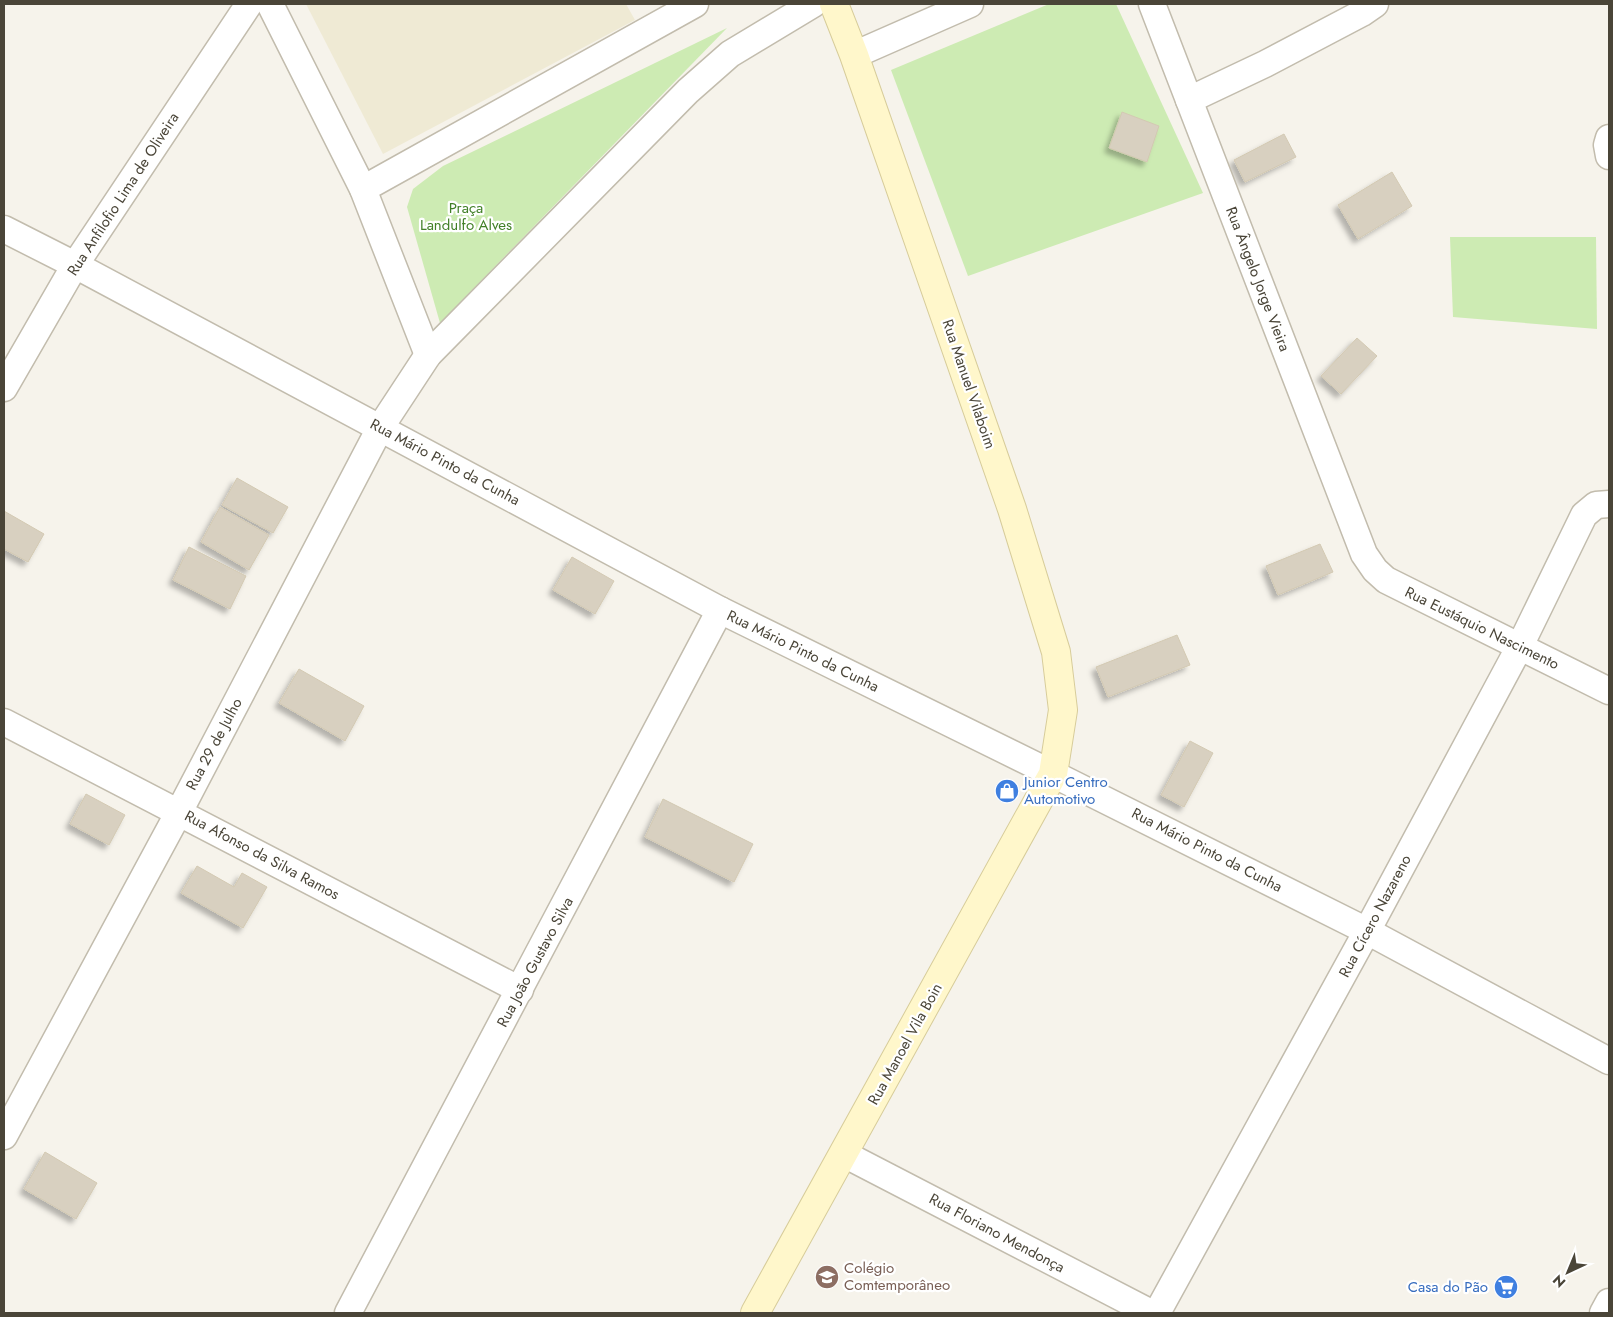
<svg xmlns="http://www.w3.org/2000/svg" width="1613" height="1317" viewBox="0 0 1613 1317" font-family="Jost,sans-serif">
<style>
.education{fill:#efead4}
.green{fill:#cdebb3}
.building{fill:#d8d0c0;stroke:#d3c9b2;filter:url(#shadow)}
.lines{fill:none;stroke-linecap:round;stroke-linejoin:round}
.minor-casing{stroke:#c2bcad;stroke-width:29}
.secondary-casing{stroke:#d7cc9a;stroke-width:30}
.minor{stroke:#fff;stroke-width:26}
.secondary{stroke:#fff7cb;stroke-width:28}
.labels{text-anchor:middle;stroke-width:4.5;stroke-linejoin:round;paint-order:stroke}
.street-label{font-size:15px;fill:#4a4538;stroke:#fff}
.park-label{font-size:15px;fill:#428028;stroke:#fff}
.shop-label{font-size:15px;fill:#366cbe;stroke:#fff;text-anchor:start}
.education-label{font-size:15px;fill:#785e54;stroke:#fff;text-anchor:start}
</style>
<defs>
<filter id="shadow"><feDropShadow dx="-4.5" dy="4.5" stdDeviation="2.5" flood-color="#0004"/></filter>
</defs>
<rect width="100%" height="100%" fill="#f6f3eb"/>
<!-- education -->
<path class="education" d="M 306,4 L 626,4 L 635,20 L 383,154 Z"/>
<!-- green -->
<g class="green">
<path d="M 1049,4 L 1116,4 L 1203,193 L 968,276 L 891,70 Z"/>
<path d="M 727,28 L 440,323 L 407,207 L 413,189 L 443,166 Z"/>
<path d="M 1450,237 L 1596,237 L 1597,329 L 1453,317 Z"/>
</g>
<!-- building -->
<g class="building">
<path d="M 1122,112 L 1159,126 L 1147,162 L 1109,148 Z"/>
<path d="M 1284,134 L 1296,157 L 1245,182 L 1234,160 Z"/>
<path d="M 1392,172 L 1412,206 L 1358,239 L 1338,205 Z"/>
<path d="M 1357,338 L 1377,356 L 1341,394 L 1321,376 Z"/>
<path d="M 237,478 L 288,507 L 273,533 L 222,505 Z"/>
<path d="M 220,507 L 269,535 L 249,570 L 201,542 Z"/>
<path d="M 4,511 L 44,534 L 28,562 L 4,549 Z"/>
<path d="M 1320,544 L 1333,572 L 1278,595 L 1266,566 Z"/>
<path d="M 189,547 L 246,576 L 230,609 L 173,580 Z"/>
<path d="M 572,557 L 614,581 L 595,614 L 553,590 Z"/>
<path d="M 1177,635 L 1190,665 L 1108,697 L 1096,667 Z"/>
<path d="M 299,669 L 364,706 L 345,741 L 279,703 Z"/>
<path d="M 1190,741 L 1213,753 L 1184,807 L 1161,795 Z"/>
<path d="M 86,794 L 125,815 L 109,845 L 70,824 Z"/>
<path d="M 663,799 L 753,844 L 734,882 L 645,837 Z"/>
<path d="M 197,866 L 234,887 L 242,873 L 267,887 L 243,928 L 181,893 Z"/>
<path d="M 45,1152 L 97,1183 L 76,1219 L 24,1189 Z"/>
</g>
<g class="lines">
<!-- minor casing -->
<g class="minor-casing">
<g id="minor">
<path d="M 270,4 L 363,189 L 428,355"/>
<path d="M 1152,4 L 1364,554 L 1375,570 L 1386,580 L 1609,691"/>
<path d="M 854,55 L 970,4"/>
<path d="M 1189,100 L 1265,64 L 1362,13 L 1375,4"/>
<path d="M 1609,138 L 1607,145 L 1609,156"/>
<path d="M 363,189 L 695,4"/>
<path d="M 4,229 L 75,265 L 720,610 L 1053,774 L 1367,931 L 1609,1061"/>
<path d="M 4,388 L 75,265 L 249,4"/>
<path d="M 4,722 L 520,990"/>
<path d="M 4,1136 L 179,812 L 380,428 L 428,355 L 688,91 L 730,54 L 813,4"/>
<path d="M 844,1154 L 1151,1313"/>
<path d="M 348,1313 L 720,610"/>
<path d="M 1157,1313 L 1367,931 L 1520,646 L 1584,515 L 1596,505 L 1609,504"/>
<path d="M 1603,1313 L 1609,1302"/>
</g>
</g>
<!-- secondary casing -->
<g class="secondary-casing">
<path id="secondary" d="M 755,1313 L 1053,774 L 1063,710 L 1056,652 L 1012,509 L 854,55 L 834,4"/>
</g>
<!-- minor -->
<use href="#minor" class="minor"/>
<!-- secondary -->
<use href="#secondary" class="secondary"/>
</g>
<!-- icons -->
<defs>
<g id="shop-disc" transform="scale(1.25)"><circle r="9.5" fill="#3f7fe0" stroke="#fff"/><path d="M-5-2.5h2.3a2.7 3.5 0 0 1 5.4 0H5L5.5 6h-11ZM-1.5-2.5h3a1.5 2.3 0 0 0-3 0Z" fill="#fff"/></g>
<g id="school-disc" transform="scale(1.25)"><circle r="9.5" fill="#8d6e63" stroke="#fff"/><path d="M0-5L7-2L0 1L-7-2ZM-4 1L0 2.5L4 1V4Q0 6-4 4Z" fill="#fff"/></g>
<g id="supermarket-disc" transform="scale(1.25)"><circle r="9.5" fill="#3f7fe0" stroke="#fff"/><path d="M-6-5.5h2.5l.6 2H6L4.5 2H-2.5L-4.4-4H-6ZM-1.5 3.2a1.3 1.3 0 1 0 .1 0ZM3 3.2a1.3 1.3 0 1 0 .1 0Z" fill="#fff"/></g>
</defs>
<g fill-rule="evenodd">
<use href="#shop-disc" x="1007" y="791"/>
<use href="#school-disc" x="827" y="1277"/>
<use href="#supermarket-disc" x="1506" y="1287"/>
</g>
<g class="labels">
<!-- street labels -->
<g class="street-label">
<text transform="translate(123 194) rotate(-57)" y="5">Rua Anfilofio Lima de Oliveira</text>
<text transform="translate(1258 279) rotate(69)" y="5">Rua Ângelo Jorge Vieira</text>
<text transform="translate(969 384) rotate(71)" y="5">Rua Manuel Vilaboim</text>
<text transform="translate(445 462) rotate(28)" y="5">Rua Mário Pinto da Cunha</text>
<text transform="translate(1482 628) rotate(26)" y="5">Rua Eustáquio Nascimento</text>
<text transform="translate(803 651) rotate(26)" y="5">Rua Mário Pinto da Cunha</text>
<text transform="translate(214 744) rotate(-62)" y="5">Rua 29 de Julho</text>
<text transform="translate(1207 850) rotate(27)" y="5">Rua Mário Pinto da Cunha</text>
<text transform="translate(262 855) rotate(28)" y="5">Rua Afonso da Silva Ramos</text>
<text transform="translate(1375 916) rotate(-62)" y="5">Rua Cícero Nazareno</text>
<text transform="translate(535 962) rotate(-62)" y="5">Rua João Gustavo Silva</text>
<text transform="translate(905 1044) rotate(-61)" y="5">Rua Manoel Vila Boin</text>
<text transform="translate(997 1233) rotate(28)" y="5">Rua Floriano Mendonça</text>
</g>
<!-- park labels -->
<g class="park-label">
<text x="466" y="213">Praça<tspan x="466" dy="17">Landulfo Alves</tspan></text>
</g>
<!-- shop labels -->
<g class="shop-label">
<text x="1024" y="787">Junior Centro<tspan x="1024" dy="17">Automotivo</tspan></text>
<text x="1488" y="1292" text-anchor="end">Casa do Pão</text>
</g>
<!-- education labels -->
<g class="education-label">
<text x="844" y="1273">Colégio<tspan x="844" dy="17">Comtemporâneo</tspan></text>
</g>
</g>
<!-- border -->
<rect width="1613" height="1317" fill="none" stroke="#4a4538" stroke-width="10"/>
<!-- north arrow -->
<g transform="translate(1568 1272) rotate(224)" stroke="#ffffff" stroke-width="4" paint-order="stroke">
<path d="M0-4L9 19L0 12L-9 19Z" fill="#4a4538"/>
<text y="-8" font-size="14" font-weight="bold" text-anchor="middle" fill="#4a4538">N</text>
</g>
</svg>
